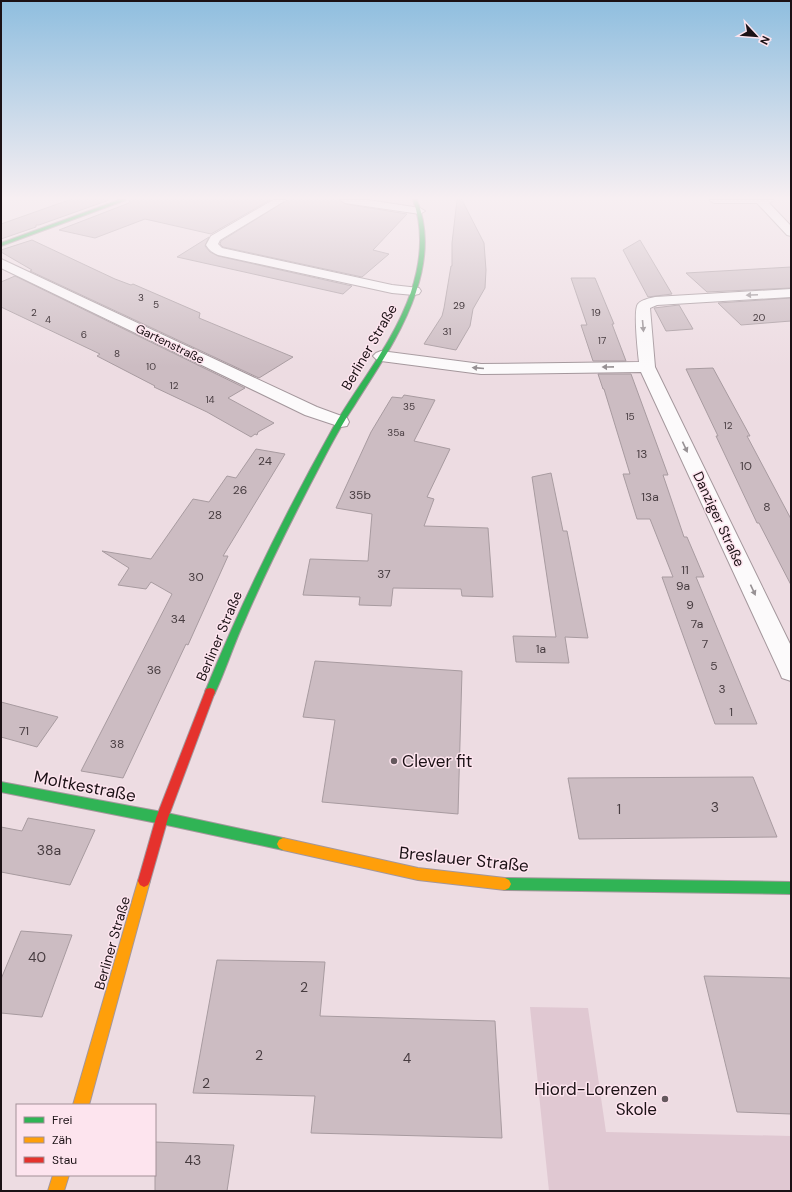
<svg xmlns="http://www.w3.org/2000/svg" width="792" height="1192" viewBox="0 0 792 1192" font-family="'DM Sans',sans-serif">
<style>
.green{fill:#e0c8d2}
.building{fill:#ccbcc2;stroke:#a89ba0}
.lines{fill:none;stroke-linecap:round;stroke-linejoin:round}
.street-casing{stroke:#a4979c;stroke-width:2}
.fast-casing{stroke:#a4979c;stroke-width:2}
.slow-casing{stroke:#a4979c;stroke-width:2}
.jam-casing{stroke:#a4979c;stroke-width:2}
.street{fill:#fcfafb;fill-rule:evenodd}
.fast{fill:#30b455;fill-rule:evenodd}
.slow{fill:#ff9f0a;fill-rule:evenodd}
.jam{fill:#e5322d;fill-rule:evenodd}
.oneway{fill:#979194}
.poi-dot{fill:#64585d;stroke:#fde4ee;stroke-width:1.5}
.labels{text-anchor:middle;stroke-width:3;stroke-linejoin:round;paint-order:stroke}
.far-number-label{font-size:10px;fill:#473c40}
.far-street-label{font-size:12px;fill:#1b1115;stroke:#fde4ee}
.number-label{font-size:12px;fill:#473c40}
.street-label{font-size:14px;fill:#1b1115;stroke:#fde4ee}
.near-number-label{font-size:14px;fill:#473c40}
.near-poi-label{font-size:17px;fill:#1b1115;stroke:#fde4ee;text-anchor:start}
.near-street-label{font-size:17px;fill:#1b1115;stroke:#fde4ee}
</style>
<rect width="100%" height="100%" fill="#eddce2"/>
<!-- green -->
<path class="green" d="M 530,1007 L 588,1008 L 606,1132 L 791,1136 L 791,1191 L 549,1191 Z"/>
<!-- building -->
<g class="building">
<path d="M 69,200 L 109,200 L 39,225 L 36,225 L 36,227 L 1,239 L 1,224 Z"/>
<path d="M 130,200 L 270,200 L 211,234 L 145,219 L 95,238 L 59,230 L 129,203 Z"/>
<path d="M 287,200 L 339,200 L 345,204 L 407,214 L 373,250 L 389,254 L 362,277 L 223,247 L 220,244 L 221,241 Z"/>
<path d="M 457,200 L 462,200 L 484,243 L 486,270 L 485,288 L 473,309 L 470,326 L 456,350 L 424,344 L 442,316 L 444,308 L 451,266 L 452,266 L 452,243 Z"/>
<path d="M 209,237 L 205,246 L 210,252 L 218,256 L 352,286 L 343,294 L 177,257 Z"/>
<path d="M 32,240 L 115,279 L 131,285 L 133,284 L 200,313 L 199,318 L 293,357 L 259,378 L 30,271 L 32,270 L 1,252 L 1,250 Z"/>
<path d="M 640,240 L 672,294 L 648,297 L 623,250 Z"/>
<path d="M 791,267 L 791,288 L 707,292 L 686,273 Z"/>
<path d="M 15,276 L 245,388 L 228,398 L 274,423 L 258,432 L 257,435 L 255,434 L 251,437 L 207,412 L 154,387 L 155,386 L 97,356 L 100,354 L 1,307 L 1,282 Z"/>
<path d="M 571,278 L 595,278 L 614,324 L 612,324 L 626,361 L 593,361 L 581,325 L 587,325 Z"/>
<path d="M 791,298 L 791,321 L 741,325 L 718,303 Z"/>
<path d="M 679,305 L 693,329 L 666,331 L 654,308 Z"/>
<path d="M 713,368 L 750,436 L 747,436 L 791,519 L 791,585 L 759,523 L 757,523 L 716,436 L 718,436 L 686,369 Z"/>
<path d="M 598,374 L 631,374 L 668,475 L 663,475 L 684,537 L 687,537 L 704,577 L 696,577 L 757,724 L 715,724 L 662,577 L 673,577 L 650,519 L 637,519 L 623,474 L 630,474 L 604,389 L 603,389 Z"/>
<path d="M 404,395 L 435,400 L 414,441 L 450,449 L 427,497 L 434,499 L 424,526 L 488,528 L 493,597 L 462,596 L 461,589 L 393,588 L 391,606 L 359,605 L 360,597 L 303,595 L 310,559 L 368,561 L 372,514 L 336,508 L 371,432 L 392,397 L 402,398 Z"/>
<path d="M 256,449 L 285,454 L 223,556 L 228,556 L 188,645 L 186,644 L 123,778 L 81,771 L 172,594 L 151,582 L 146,589 L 118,585 L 129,568 L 102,551 L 151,559 L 193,499 L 209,502 L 227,476 L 236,478 Z"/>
<path d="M 551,473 L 563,531 L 567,531 L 588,638 L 565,637 L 569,663 L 516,662 L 513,636 L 556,637 L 532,477 Z"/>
<path d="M 315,661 L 462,671 L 458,814 L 322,802 L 335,720 L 303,717 Z"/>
<path d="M 1,702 L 58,717 L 37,747 L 1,737 Z"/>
<path d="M 753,777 L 777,837 L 579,839 L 568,778 Z"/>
<path d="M 28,818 L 95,830 L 70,885 L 1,872 L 1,827 L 22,831 Z"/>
<path d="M 21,931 L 72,935 L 42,1017 L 1,1013 L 1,979 Z"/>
<path d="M 217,960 L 325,962 L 320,1016 L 495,1021 L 502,1138 L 311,1133 L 315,1096 L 193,1093 Z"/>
<path d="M 704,976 L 791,978 L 791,1114 L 737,1112 Z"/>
<path d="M 155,1142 L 234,1145 L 227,1191 L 155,1191 Z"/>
</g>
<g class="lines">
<!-- street casing -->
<g class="street-casing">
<g id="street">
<path d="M 273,200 L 286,200 L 220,240 L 218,244 L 222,248 L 392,285 L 419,288 L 421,291 L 419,294 L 414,295 L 392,293 L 218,255 C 213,253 209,250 206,245 L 211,236 Z"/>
<path d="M 340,200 L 368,200 L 420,208 L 425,211 L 420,214 L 345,203 Z"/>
<path d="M 709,200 L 774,200 L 769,203 L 791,226 L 791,236 L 787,235 L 757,203 L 714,203 Z"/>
<path d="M 1,259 L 317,407 L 347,418 L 349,422 L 347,426 L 341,427 L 305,415 L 1,268 Z"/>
<path d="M 791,289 L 791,297 L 657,305 L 650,308 L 655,367 L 791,646 L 791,681 L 782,678 L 779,671 L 641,372 L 481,374 L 381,361 L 376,359 L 373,356 L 376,353 L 381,351 L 481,364 L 639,362 C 638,353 633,309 638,304 C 641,300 650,298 655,297 Z"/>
</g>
</g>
<!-- fast casing -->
<g class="fast-casing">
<g id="fast">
<path d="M 119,200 L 126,200 L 1,246 L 1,243 Z"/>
<path d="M 413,200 L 417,200 C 429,230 426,262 416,292 C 402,334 377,369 354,406 C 343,422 334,439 325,456 C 296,511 268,566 244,622 C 233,646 225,672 214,695 L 210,696 L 206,695 L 205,692 C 242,601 285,514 333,428 C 359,383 394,342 411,292 C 421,262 424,230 413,200 Z"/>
<path d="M 1,782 L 162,812 L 283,838 L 287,840 L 289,844 L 287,848 L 283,850 L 162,824 L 1,792 Z"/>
<path d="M 505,878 L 791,882 L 791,894 L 505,890 L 501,888 L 499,884 L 501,880 Z"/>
</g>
</g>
<!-- slow casing -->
<g class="slow-casing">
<g id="slow">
<path d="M 283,838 L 418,868 L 505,878 L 509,880 L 511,884 L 509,888 L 505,890 L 418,880 L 283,850 L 279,848 L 277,844 L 279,840 Z"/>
<path d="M 144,875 L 148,877 L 150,881 L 89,1105 L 73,1105 L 138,881 L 140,877 Z"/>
<path d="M 53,1175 L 69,1175 L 64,1191 L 48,1191 Z"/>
</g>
</g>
<!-- jam casing -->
<g class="jam-casing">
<path id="jam" d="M 210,688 L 214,689 L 215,692 L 168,818 L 150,881 L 148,885 L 144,887 L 140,885 L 138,881 L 156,818 L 205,692 L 206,689 Z"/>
</g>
<!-- street -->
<use href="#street" class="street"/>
<!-- fast -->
<use href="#fast" class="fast"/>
<!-- slow -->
<use href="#slow" class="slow"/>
<!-- jam -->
<use href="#jam" class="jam"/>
</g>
<!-- one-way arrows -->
<defs><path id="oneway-solid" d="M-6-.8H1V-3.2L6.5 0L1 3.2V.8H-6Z"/></defs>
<g class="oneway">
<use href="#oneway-solid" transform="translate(752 295) rotate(177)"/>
<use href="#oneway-solid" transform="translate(643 326) rotate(85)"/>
<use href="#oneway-solid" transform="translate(608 367) rotate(179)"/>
<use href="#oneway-solid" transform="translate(478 368) rotate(-175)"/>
<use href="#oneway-solid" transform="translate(685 447) rotate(65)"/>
<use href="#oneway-solid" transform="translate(753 590) rotate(65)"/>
</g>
<!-- sky -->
<linearGradient id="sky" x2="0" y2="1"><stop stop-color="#8fbedf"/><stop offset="0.54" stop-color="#f7eff2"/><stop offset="1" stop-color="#f7eff2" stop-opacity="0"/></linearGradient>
<rect width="792" height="367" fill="url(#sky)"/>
<!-- markers -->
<g class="poi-dot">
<circle cx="394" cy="761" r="4"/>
<circle cx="665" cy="1099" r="4"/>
</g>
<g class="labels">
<!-- far-number labels -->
<g class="far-number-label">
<text x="141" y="301">3</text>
<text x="156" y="308">5</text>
<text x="459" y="309">29</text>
<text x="34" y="316">2</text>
<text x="596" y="316">19</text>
<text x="759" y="321">20</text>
<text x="48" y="323">4</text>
<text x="447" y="335">31</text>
<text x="84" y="338">6</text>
<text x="602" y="344">17</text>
<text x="117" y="357">8</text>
<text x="151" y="370">10</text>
<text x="174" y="389">12</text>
<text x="210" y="403">14</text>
<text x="409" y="410">35</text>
<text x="630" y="420">15</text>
<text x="728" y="429">12</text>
<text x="396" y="436">35a</text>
</g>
<!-- far-street labels -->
<g class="far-street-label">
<text transform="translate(170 344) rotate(26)" y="4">Gartenstraße</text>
</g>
<!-- number labels -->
<g class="number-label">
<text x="642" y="458">13</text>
<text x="265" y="465">24</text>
<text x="746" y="470">10</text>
<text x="240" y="494">26</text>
<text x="360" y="499">35b</text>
<text x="650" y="501">13a</text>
<text x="767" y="511">8</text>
<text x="215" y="519">28</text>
<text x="685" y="574">11</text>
<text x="384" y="578">37</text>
<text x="196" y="581">30</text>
<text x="683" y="590">9a</text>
<text x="690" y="609">9</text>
<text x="178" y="623">34</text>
<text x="697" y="628">7a</text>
<text x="705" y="648">7</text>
<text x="541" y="653">1a</text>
<text x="714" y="670">5</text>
<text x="154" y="674">36</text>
<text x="722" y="693">3</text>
<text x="731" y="716">1</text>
<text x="24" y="735">71</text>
<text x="117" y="748">38</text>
</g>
<!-- street labels -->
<g class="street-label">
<text transform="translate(369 347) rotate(-60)" y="5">Berliner Straße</text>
<text transform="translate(719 519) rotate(65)" y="5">Danziger Straße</text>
<text transform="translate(219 636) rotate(-67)" y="5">Berliner Straße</text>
<text transform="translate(112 943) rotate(-74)" y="5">Berliner Straße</text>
</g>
<!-- near-number labels -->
<g class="near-number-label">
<text x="715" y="812">3</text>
<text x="619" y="814">1</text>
<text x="49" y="855">38a</text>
<text x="37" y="962">40</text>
<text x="304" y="992">2</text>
<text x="259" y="1060">2</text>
<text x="407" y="1063">4</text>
<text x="206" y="1088">2</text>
<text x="193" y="1165">43</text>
</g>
<!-- near-poi labels -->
<g class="near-poi-label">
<text x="402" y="767">Clever fit</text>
<text x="657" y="1095" text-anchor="end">Hiord-Lorenzen<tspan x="657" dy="20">Skole</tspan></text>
</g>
<!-- near-street labels -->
<g class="near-street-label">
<text transform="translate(85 786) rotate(11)" y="6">Moltkestraße</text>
<text transform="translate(464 859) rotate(6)" y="6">Breslauer Straße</text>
</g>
</g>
<!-- border -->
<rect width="792" height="1192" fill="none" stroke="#1b1115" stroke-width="4"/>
<!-- legend -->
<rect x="16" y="1104" width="140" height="72" fill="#fde4ee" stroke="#a39097"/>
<rect x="24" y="1117" width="20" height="6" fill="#30b455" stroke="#a39097"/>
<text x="52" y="1124" font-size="12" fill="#1b1115">Frei</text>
<rect x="24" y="1137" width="20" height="6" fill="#ff9f0a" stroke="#a39097"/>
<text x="52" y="1144" font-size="12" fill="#1b1115">Zäh</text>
<rect x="24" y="1157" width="20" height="6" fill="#e5322d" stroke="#a39097"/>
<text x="52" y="1164" font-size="12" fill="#1b1115">Stau</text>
<!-- north arrow -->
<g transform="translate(756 36) rotate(116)" stroke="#fde4ee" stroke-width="3" paint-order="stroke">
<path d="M0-3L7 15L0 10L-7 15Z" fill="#1b1115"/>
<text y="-6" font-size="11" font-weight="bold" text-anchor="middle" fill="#1b1115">N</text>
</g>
</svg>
